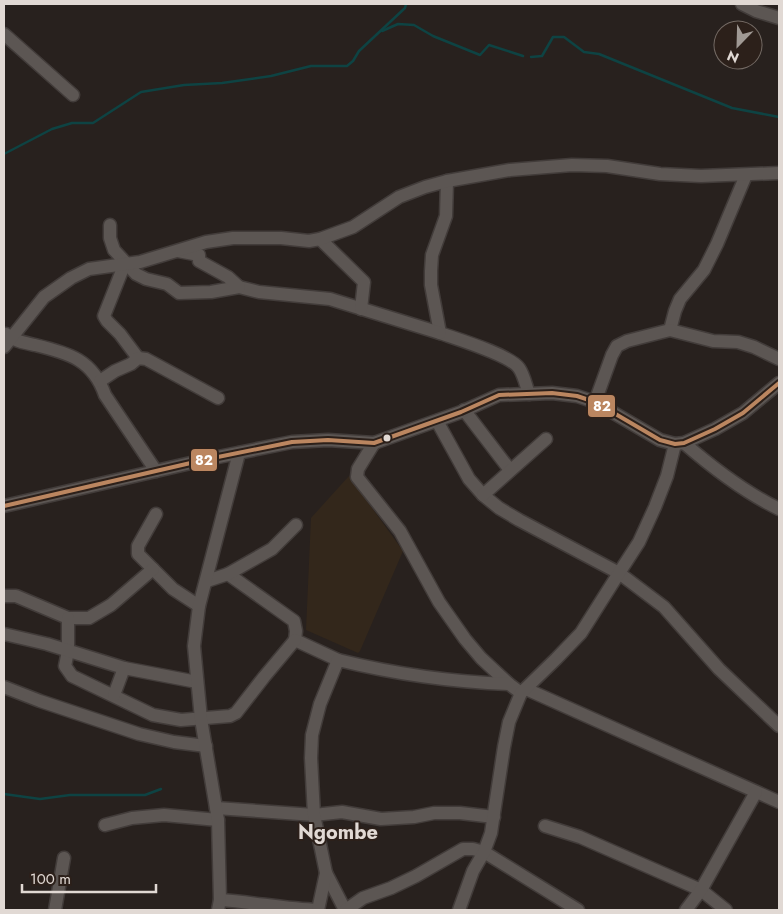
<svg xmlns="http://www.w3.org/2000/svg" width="783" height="914" viewBox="0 0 783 914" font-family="Jost,sans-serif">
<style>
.commercial{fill:#33271b}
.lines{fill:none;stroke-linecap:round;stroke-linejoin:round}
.stream{stroke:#0e4343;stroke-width:2.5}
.minor-casing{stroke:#423c3a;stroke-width:15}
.minor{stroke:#5c5653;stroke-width:12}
.bus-1-casing{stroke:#2c201a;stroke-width:8}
.bus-1{stroke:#bb8660;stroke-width:4}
.bus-dot{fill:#e1d9d4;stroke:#2c201a;stroke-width:2}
.labels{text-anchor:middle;stroke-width:4;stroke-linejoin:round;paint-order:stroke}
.district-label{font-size:20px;font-weight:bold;fill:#e1d9d4;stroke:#2c201a}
.line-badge{stroke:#2c201a;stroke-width:2}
.badge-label{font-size:14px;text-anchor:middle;font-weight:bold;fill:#fff}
</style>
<rect width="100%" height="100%" fill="#28211e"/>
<!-- commercial -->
<path class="commercial" d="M 349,476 L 403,551 L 360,651 L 358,653 L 306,630 L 311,518 Z"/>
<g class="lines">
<!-- stream -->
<g class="stream">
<path d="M 382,31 L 398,24 L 414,25 L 433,36 L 480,55 L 489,45 L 523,56"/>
<path d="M 531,57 L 542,56 L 553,37 L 564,37 L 584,52 L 599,54 L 732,108 L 779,117"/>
<path d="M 4,154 L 52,129 L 72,123 L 93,123 L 141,92 L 184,85 L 222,83 L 271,76 L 311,66 L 347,66 L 353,61 L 359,51 L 405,8 L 406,4"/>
<path d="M 4,794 L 40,799 L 70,795 L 145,795 L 161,789"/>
</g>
<!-- minor casing -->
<g class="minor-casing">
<g id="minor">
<path d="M 742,4 L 756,11 L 779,18"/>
<path d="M 4,34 L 73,95"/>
<path d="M 447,181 L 446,216 L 432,255 L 431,271 L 431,285 L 440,333 C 457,339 510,355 519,368 C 524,375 526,386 529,394"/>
<path d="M 110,225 L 110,238 L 114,250 L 136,274 L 146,279 L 167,284 L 179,293 L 211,292 L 239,287 L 259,292 L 330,299 L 440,333"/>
<path d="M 320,239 L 364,282 L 361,309"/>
<path d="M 178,251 L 199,255 L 199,261 L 228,277 L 239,287"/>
<path d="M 125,263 L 104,316 L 107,321 L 120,334 L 138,358"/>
<path d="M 670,330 L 675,311 L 680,299 L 704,270 L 717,244 L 746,175"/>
<path d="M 6,334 C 14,341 25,343 35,345 C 69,353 93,360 105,395 L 156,471"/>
<path d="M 4,347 L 44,297 L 71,278 L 89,269 L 140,262 L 206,242 L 233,238 L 281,238 L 309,241 L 320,239 L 353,227 L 399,197 L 425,187 L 447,181 L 510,170 L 572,165 L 607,166 L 660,174 L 701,176 L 779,173"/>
<path d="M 100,381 L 115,371 L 131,364 L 138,358 L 146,359 L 218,398"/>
<path d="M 595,402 L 612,355 L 617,346 L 627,341 L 670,330 L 713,341 L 738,342 L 754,347 L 779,359"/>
<path d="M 464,410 L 510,470"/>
<path d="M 437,421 L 469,479 L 483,495 L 499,508 L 519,520 L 619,573 L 664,607 L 719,669 L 779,726"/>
<path d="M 374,443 L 358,469 L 357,477 L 400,531 L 439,602 L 465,639 L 481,658 L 509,684"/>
<path d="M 684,443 C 714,469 744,492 779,509"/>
<path d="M 483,495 L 546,439"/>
<path d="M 4,506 L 208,459 L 292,442 L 328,440 L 374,443 L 461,412 L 499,395 L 552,393 L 577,396 L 595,402 L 660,440 L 675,444 L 684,443 L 715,429 L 743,413 L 779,383"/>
<path d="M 156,514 L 138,546 L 138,554 L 173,589 L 199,606"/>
<path d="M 228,574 L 294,621 L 296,631 L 295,640 L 338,660"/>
<path d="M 207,581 L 228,574 L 272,549 L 296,525"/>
<path d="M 4,596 L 16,596 L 68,618 L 89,618 L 111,605 L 153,569"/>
<path d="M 68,618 L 68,651 L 65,666 L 72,676 L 153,715 L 181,720 L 230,716 L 236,713 L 264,677 L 295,640"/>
<path d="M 4,634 L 47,644 L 124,668 L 197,682"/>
<path d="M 4,687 L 40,701 L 139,734 L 174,742 L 206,746"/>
<path d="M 526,689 L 779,802"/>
<path d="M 114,695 L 124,668"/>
<path d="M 216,808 L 314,815 L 342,812 L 381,819 L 414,817 L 434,813 L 460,813 L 494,817"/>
<path d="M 105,825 L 132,818 L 164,815 L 218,820"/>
<path d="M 545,826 L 580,837 L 701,890 L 726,910"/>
<path d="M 326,873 L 345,910"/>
<path d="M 220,900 C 253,902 285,909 318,910"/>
<path d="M 55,910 L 64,858"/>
<path d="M 218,910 L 220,900 L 218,820 L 201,719 L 194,646 L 199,606 L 239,453"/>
<path d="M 318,910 L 326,873 L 314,815 L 311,758 L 312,735 L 320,704 L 338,660 C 395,674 451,682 509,684 L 521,693"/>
<path d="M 346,910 L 363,898 L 391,888 L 416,876 L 463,849 L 473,849 L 484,852 L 578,910"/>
<path d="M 459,910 L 473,871 L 484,852 L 491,833 L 504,747 L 509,722 L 521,693 L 556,659 L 581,633 L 619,573 L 639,542 L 655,507 L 667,476 L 675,444"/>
<path d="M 686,910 L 701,890 L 756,792"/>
</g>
</g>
<!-- minor -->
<use href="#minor" class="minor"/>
<!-- bus-1 casing -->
<g class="bus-1-casing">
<path id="bus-1" d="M 4,506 L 208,459 L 292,442 L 328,440 L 374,443 L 461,412 L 499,395 L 552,393 L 577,396 L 595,402 L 660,440 L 675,444 L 684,443 L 715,429 L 743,413 L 779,383"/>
</g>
<!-- bus-1 -->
<use href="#bus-1" class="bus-1"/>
</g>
<!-- markers -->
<circle class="bus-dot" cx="387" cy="438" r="4.5"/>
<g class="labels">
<!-- district labels -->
<g class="district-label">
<text x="338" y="839">Ngombe</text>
</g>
</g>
<g class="line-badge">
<rect x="587" y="394" width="29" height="24" rx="5" fill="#bb8660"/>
<rect x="190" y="448" width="28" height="24" rx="5" fill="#bb8660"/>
</g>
<g class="badge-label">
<text x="602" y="411">82</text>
<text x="204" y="465">82</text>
</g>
<!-- border -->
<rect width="783" height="914" fill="none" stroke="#e1d9d4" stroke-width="10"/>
<!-- north arrow -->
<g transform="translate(738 45) rotate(203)"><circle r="24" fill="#2c201a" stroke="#746a64"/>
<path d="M0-4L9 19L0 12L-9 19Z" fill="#a09994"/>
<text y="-8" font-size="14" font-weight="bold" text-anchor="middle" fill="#e1d9d4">N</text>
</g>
<!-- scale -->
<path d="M22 884v8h134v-8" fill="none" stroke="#e1d9d4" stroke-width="2.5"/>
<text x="30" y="884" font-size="15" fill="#e1d9d4" stroke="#2c201a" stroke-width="4" paint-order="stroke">100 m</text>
</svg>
